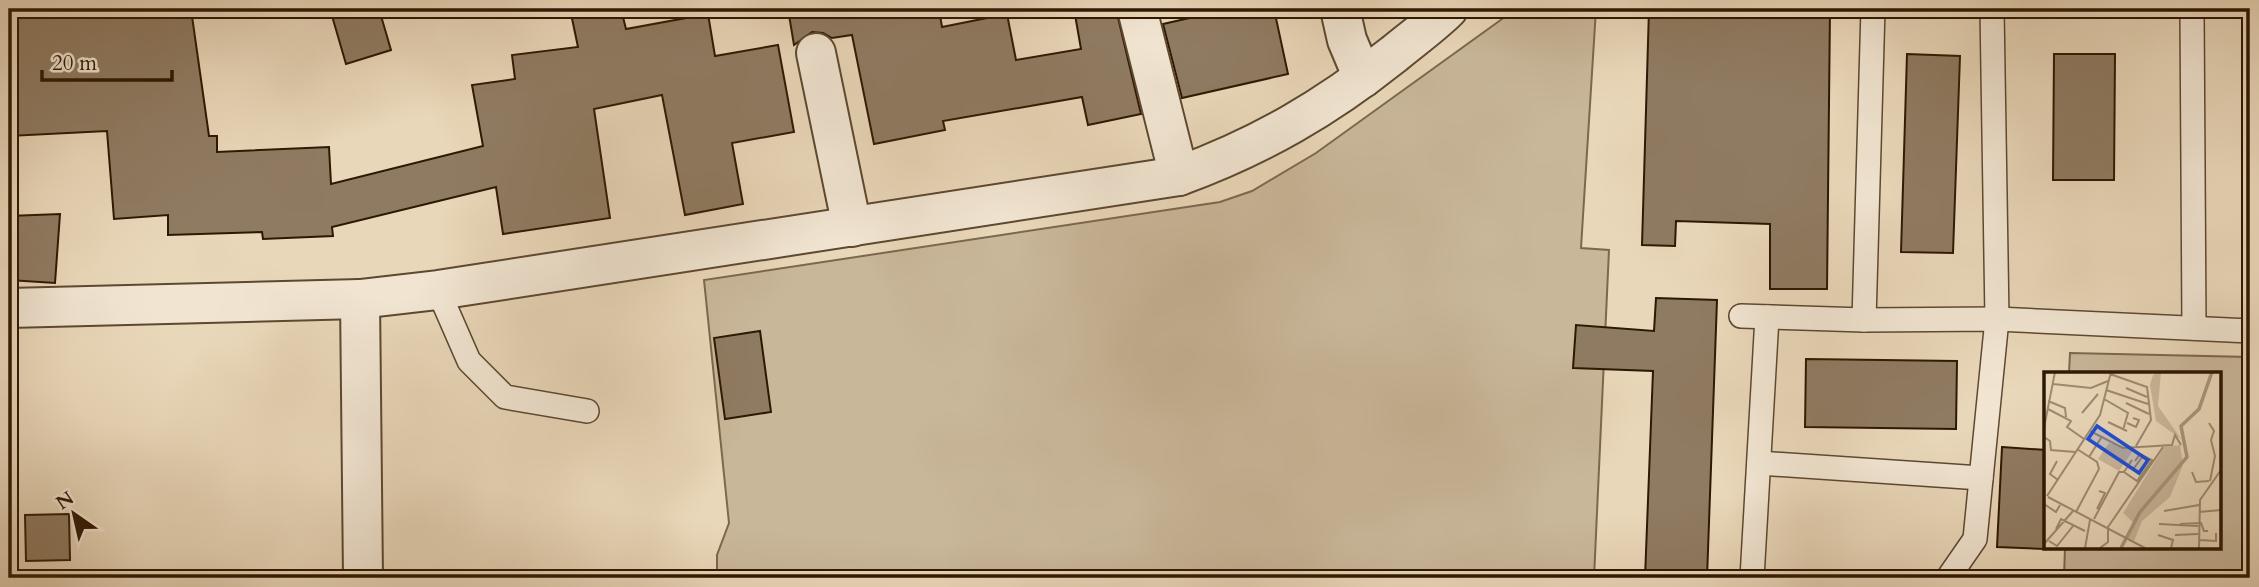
<svg xmlns="http://www.w3.org/2000/svg" width="2259" height="587" viewBox="0 0 2259 587" font-family="Cardo,serif">
<style>
.green{fill:#c9b79a;stroke:#7c684e;stroke-width:2}
.building{fill:#8f7b62;stroke:#2e1803;stroke-width:2}
.lines{fill:none;stroke-linecap:round;stroke-linejoin:round}
.service-casing{stroke:#5d4830;stroke-width:26}
.minor-casing{stroke:#5d4830;stroke-width:42}
.service{stroke:#f1e5d2;stroke-width:23}
.minor{stroke:#f1e5d2;stroke-width:38}
.inset-river{fill:none;stroke:#a9967b;stroke-width:3.5}
.inset-road{fill:none;stroke:#9e8b70;stroke-width:2}
.view{fill:#1d4ed8;fill-opacity:0.15;stroke:#1d4ed8;stroke-width:3.5}
.inset-edge{fill:none;stroke:#2e1803;stroke-width:3.5}
</style>
<rect width="100%" height="100%" fill="#e9d7b9"/>
<filter id="stains"><feTurbulence type="fractalNoise" baseFrequency=".00286" numOctaves="4"/><feColorMatrix values="0 0 0 0 .2 0 0 0 0 .09 0 0 0 0 .02 0 0 0 .5 -.17"/></filter>
<radialGradient id="worn" r=".72"><stop offset=".6" stop-color="#630" stop-opacity="0"/><stop offset="1" stop-color="#630" stop-opacity=".3"/></radialGradient>
<!-- green -->
<g class="green">
<path d="M 1516,9 L 1596,9 L 1581,248 L 1609,250 L 1594,578 L 717,578 L 717,555 L 729,523 L 704,280 L 1220,202 L 1252,191 L 1316,153 Z"/>
<path d="M 2070,353 L 2250,357 L 2250,578 L 2064,578 L 2065,547 L 2219,547 L 2219,374 L 2069,373 Z"/>
</g>
<!-- building -->
<g class="building">
<path d="M 130,9 L 191,9 L 209,136 L 217,136 L 217,152 L 329,147 L 331,184 L 483,146 L 472,85 L 515,79 L 512,55 L 578,47 L 570,9 L 621,9 L 626,29 L 708,14 L 715,56 L 778,45 L 794,132 L 732,143 L 743,204 L 685,215 L 662,95 L 594,109 L 610,218 L 503,234 L 496,187 L 332,227 L 333,236 L 263,239 L 262,232 L 168,235 L 168,215 L 114,219 L 107,131 L 9,136 L 9,17 L 131,12 Z"/>
<path d="M 330,9 L 379,9 L 391,50 L 346,64 Z"/>
<path d="M 788,9 L 939,9 L 942,27 L 1007,14 L 1016,60 L 1081,49 L 1074,9 L 1116,9 L 1141,114 L 1088,125 L 1082,97 L 943,121 L 945,130 L 874,144 L 852,35 L 832,38 L 823,33 L 812,32 L 794,45 Z"/>
<path d="M 1229,9 L 1274,9 L 1288,74 L 1182,98 L 1163,24 Z"/>
<path d="M 1649,9 L 1830,9 L 1827,289 L 1770,289 L 1770,224 L 1676,221 L 1675,246 L 1642,245 Z"/>
<path d="M 1907,54 L 1960,56 L 1953,253 L 1901,252 Z"/>
<path d="M 2054,54 L 2115,54 L 2114,180 L 2053,180 Z"/>
<path d="M 60,214 L 55,283 L 9,280 L 9,216 Z"/>
<path d="M 1656,298 L 1717,300 L 1707,578 L 1645,578 L 1653,371 L 1573,368 L 1576,325 L 1654,331 Z"/>
<path d="M 760,331 L 771,412 L 725,419 L 714,338 Z"/>
<path d="M 1806,359 L 1957,361 L 1956,429 L 1805,427 Z"/>
<path d="M 2002,447 L 2046,450 L 2044,549 L 1997,547 Z"/>
<path d="M 69,514 L 70,560 L 26,561 L 25,515 Z"/>
</g>
<g class="lines">
<!-- service casing -->
<g class="service-casing">
<g id="service">
<path d="M 2192,9 L 2194,328"/>
<path d="M 438,290 L 469,361 L 505,397 L 587,411"/>
<path d="M 1741,316 L 1864,320 L 1997,319 L 2250,331"/>
<path d="M 1864,320 L 1873,9"/>
<path d="M 1759,463 L 1981,478"/>
<path d="M 1752,578 L 1767,317"/>
<path d="M 1948,578 L 1975,539 L 1997,319 L 1992,9"/>
</g>
</g>
<!-- minor casing -->
<g class="minor-casing">
<g id="minor">
<path d="M 1137,9 L 1179,176"/>
<path d="M 1340,9 L 1347,40 L 1363,78"/>
<path d="M 816,53 L 852,227"/>
<path d="M 360,299 L 363,578"/>
<path d="M 9,308 L 360,299 L 438,290 L 1179,176 C 1261,146 1326,108 1394,54 C 1412,39 1432,25 1448,9"/>
</g>
</g>
<!-- service -->
<use href="#service" class="service"/>
<!-- minor -->
<use href="#minor" class="minor"/>
</g>
<!-- overview -->
<g transform="translate(2044 372)">
<rect width="177" height="177" fill="#e9d7b9"/>
<path d="M 117,0 L 114,34 L 137,67 L 112,49 L 106,13 L 109,3 ZM 65,71 L 90,77 L 75,99 L 54,87 ZM 136,73 L 139,93 L 126,125 L 98,149 L 90,169 L 82,164 L 90,151 L 79,141 L 120,75 Z" fill="#c9b79a"/>
<path class="inset-river" d="M 77,176 L 96,140 L 143,85 L 137,54 L 155,37 L 168,0"/>
<path class="inset-road" d="M 66,2 L 103,15 L 107,48 L 92,74M 9,12 L 47,16 L 64,9M 82,16 L 103,25M 62,18 L 104,32M 60,27 L 84,41 L 79,58M 4,29 L 21,36 L 22,45M 82,31 L 105,42M 4,37 L 27,49 L 23,55 L 40,67M 38,41 L 54,22M 64,50 L 83,59M 83,51 L 92,55 L 95,48 L 89,46M 165,51 L 170,59 L 167,68 L 171,84 L 166,109M 0,56 L 11,0M 46,59 L 79,76 L 128,73 L 131,63 L 137,73M 0,65 L 6,69 L 7,78 L 31,80M 45,85 L 57,66M 88,88 L 80,100 L 93,109 L 108,88 L 96,82 L 91,89M 13,89 L 6,102 L 14,108M 83,95 L 90,96 L 99,84M 148,100 L 152,110 L 165,109M 3,124 L 56,43 L 67,0M 4,125 L 101,176M 0,132 L 12,140 L 16,133M 53,137 L 61,121 L 55,119M 120,139 L 155,133M 32,140 L 55,97 L 53,90 L 33,77M 155,140 L 177,138M 50,147 L 75,100 L 80,100M 115,152 L 154,154M 136,152 L 157,151 L 160,159 L 164,159M 12,157 L 17,147 L 41,159M 114,163 L 129,168 L 127,176M 131,163 L 154,162M 156,168 L 172,169 L 172,161M 5,169 L 13,174 L 29,154M 0,172 L 29,139M 41,176 L 46,148M 56,176 L 64,170 L 64,155 L 119,75M 155,176 L 156,128 L 177,98"/>
<path class="view" d="M 53,54 L 104,88 L 95,101 L 44,67 Z"/>
<rect width="177" height="177" class="inset-edge"/>
</g>
<!-- margin -->
<rect width="2259" height="587" fill="none" stroke="#e9d7b9" stroke-width="35"/>
<rect x="10" y="10" width="2238" height="566" fill="none" stroke="#2e1803" stroke-width="3.5"/>
<rect x="18" y="18" width="2224" height="552" fill="none" stroke="#2e1803" stroke-width="2"/>
<!-- north arrow -->
<g transform="translate(74 514) rotate(326)" stroke="#f1e5d2" stroke-width="5" paint-order="stroke">
<path d="M0-5L12 26L0 18L-12 26Z" fill="#2e1803"/>
<text y="-10" font-size="19" font-weight="bold" text-anchor="middle" fill="#2e1803">N</text>
</g>
<!-- scale -->
<path d="M42 70v10h130v-10" fill="none" stroke="#2e1803" stroke-width="3.5"/>
<text x="52" y="70" font-size="21" fill="#2e1803" stroke="#f1e5d2" stroke-width="5" paint-order="stroke">20 m</text>
<rect width="100%" height="100%" filter="url(#stains)"/>
<rect width="100%" height="100%" fill="url(#worn)"/>
</svg>
